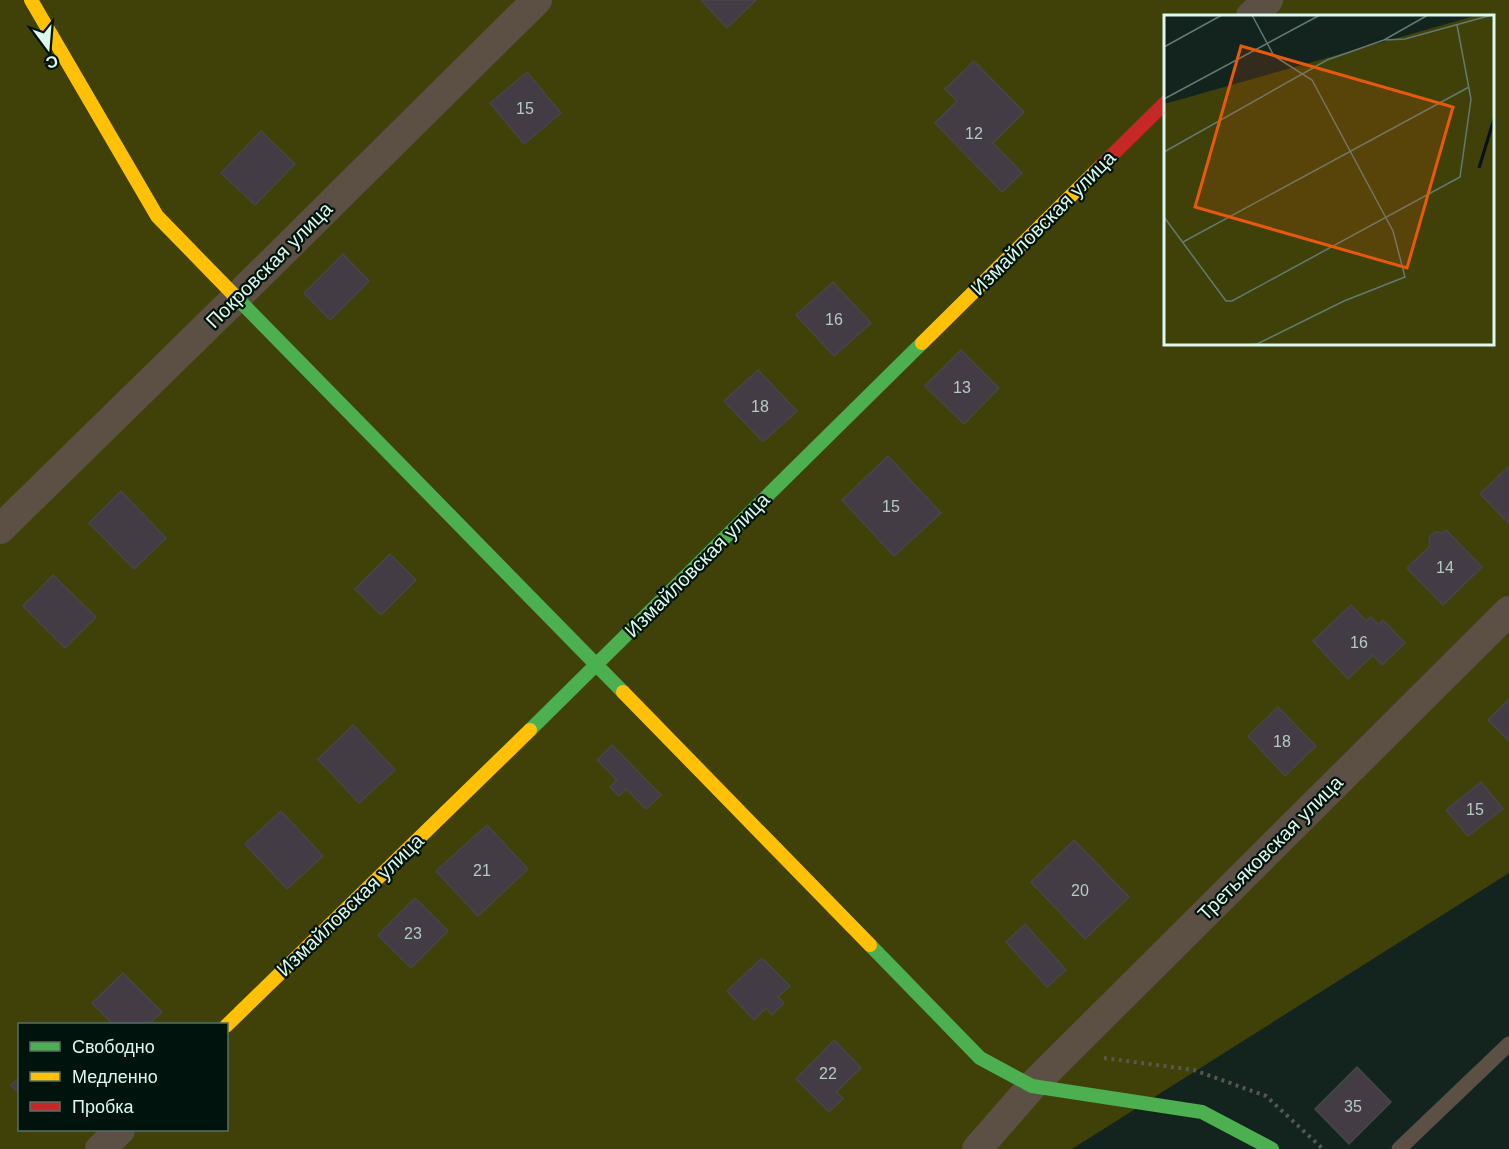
<svg xmlns="http://www.w3.org/2000/svg" width="1509" height="1149" viewBox="0 0 1509 1149" font-family="Helvetica,sans-serif">
<style>
.green{fill:#3f4108;fill-rule:evenodd}
.building{fill:#443c45;stroke:#454647;stroke-width:1.5}
.lines{fill:none;stroke-linecap:round;stroke-linejoin:round}
.path{stroke:#58574e;stroke-width:4;stroke-dasharray:3 4.5;stroke-linecap:butt}
.lane{stroke:#5c5045;stroke-width:15}
.street{stroke:#5c5045;stroke-width:30}
.fast{stroke:#4caf50;stroke-width:14}
.slow{stroke:#ffc107;stroke-width:14}
.jam{stroke:#c62828;stroke-width:14}
.labels{text-anchor:middle;stroke-width:4.5;stroke-linejoin:round;paint-order:stroke}
.number-label{font-size:16px;fill:#b5cac3}
.street-label{font-size:20px;fill:#dbf9ed;stroke:#00130c}
.inset-river{fill:none;stroke:#031118;stroke-width:3}
.inset-road{fill:none;stroke:#637971;stroke-width:1.5}
.view{fill:#e8590c;fill-opacity:0.15;stroke:#e8590c;stroke-width:3}
.inset-edge{fill:none;stroke:#dbf9ed;stroke-width:3}
</style>
<rect width="100%" height="100%" fill="#13241f"/>
<!-- green -->
<path class="green" d="M 0,0 L 1509,0 L 1509,873 L 1072,1149 L 0,1149 ZM 1166,16 L 1492,16 L 1492,344 L 1166,344 ZM 20,1024 L 226,1024 L 226,1130 L 20,1130 Z"/>
<!-- building -->
<g class="building">
<path d="M 701,0 L 756,0 L 727,28 Z"/>
<path d="M 974,61 L 1024,112 L 993,143 L 1022,173 L 1002,192 L 935,123 L 957,101 L 945,89 Z"/>
<path d="M 527,72 L 561,113 L 524,144 L 490,103 Z"/>
<path d="M 261,131 L 295,164 L 255,205 L 221,173 Z"/>
<path d="M 343,254 L 369,281 L 330,320 L 304,293 Z"/>
<path d="M 833,282 L 871,323 L 834,356 L 796,315 Z"/>
<path d="M 961,350 L 999,388 L 964,424 L 925,386 Z"/>
<path d="M 758,370 L 797,411 L 763,442 L 724,401 Z"/>
<path d="M 888,456 L 941,513 L 894,556 L 842,500 Z"/>
<path d="M 1509,466 L 1509,524 L 1480,494 Z"/>
<path d="M 121,491 L 166,538 L 134,569 L 89,523 Z"/>
<path d="M 1446,530 L 1482,567 L 1443,605 L 1407,568 L 1430,546 L 1429,537 L 1435,532 L 1443,533 Z"/>
<path d="M 390,554 L 416,580 L 381,615 L 355,589 Z"/>
<path d="M 53,575 L 96,617 L 65,648 L 23,606 Z"/>
<path d="M 1351,605 L 1366,621 L 1371,617 L 1379,625 L 1383,620 L 1405,643 L 1382,665 L 1373,655 L 1348,679 L 1313,641 Z"/>
<path d="M 1509,699 L 1509,741 L 1488,720 Z"/>
<path d="M 1278,707 L 1316,746 L 1285,776 L 1248,736 Z"/>
<path d="M 353,725 L 395,770 L 359,803 L 318,759 Z"/>
<path d="M 612,745 L 661,795 L 646,809 L 626,789 L 619,796 L 610,787 L 617,780 L 597,760 Z"/>
<path d="M 1481,782 L 1503,809 L 1468,836 L 1446,810 Z"/>
<path d="M 281,811 L 323,856 L 287,889 L 245,844 Z"/>
<path d="M 487,825 L 528,869 L 478,916 L 436,871 Z"/>
<path d="M 1074,840 L 1129,897 L 1085,939 L 1031,882 Z"/>
<path d="M 415,898 L 448,931 L 411,968 L 378,935 Z"/>
<path d="M 1025,924 L 1066,970 L 1047,987 L 1006,942 Z"/>
<path d="M 762,958 L 790,986 L 778,997 L 784,1003 L 772,1015 L 766,1008 L 754,1020 L 727,991 Z"/>
<path d="M 123,973 L 162,1012 L 149,1024 L 113,1024 L 92,1003 Z"/>
<path d="M 834,1040 L 861,1068 L 836,1092 L 843,1098 L 829,1112 L 796,1079 Z"/>
<path d="M 1357,1067 L 1391,1102 L 1349,1144 L 1315,1109 Z"/>
<path d="M 20,1077 L 20,1094 L 11,1085 Z"/>
</g>
<g class="lines">
<!-- path -->
<path class="path" d="M 1104,1058 L 1194,1070 L 1266,1096 L 1323,1149"/>
<!-- lane -->
<path class="lane" d="M 1399,1149 L 1509,1044"/>
<!-- street -->
<g class="street">
<path d="M 1251,16 L 1268,0"/>
<path d="M 0,529 L 237,297 L 537,0"/>
<path d="M 100,1149 L 120,1130"/>
<path d="M 977,1149 L 1032,1086 L 1509,611"/>
</g>
<!-- fast -->
<g class="fast">
<path d="M 233,294 L 623,692"/>
<path d="M 530,730 L 922,343"/>
<path d="M 870,945 L 980,1058 L 1032,1086 L 1202,1112 L 1272,1149"/>
</g>
<!-- slow -->
<g class="slow">
<path d="M 31,0 L 157,216 L 233,294"/>
<path d="M 922,343 L 1101,166"/>
<path d="M 623,692 L 870,945"/>
<path d="M 226,1026 L 530,730"/>
</g>
<!-- jam -->
<path class="jam" d="M 1101,166 L 1166,102"/>
</g>
<g class="labels">
<!-- number labels -->
<g class="number-label">
<text x="525" y="114">15</text>
<text x="974" y="139">12</text>
<text x="834" y="325">16</text>
<text x="962" y="393">13</text>
<text x="760" y="412">18</text>
<text x="891" y="512">15</text>
<text x="1445" y="573">14</text>
<text x="1359" y="648">16</text>
<text x="1282" y="747">18</text>
<text x="1475" y="815">15</text>
<text x="482" y="876">21</text>
<text x="1080" y="896">20</text>
<text x="413" y="939">23</text>
<text x="828" y="1079">22</text>
<text x="1353" y="1112">35</text>
</g>
<!-- street labels -->
<g class="street-label">
<text transform="translate(1043 223) rotate(-45)" y="7">Измайловская улица</text>
<text transform="translate(269 265) rotate(-45)" y="7">Покровская улица</text>
<text transform="translate(697 565) rotate(-45)" y="7">Измайловская улица</text>
<text transform="translate(1270 848) rotate(-45)" y="7">Третьяковская улица</text>
<text transform="translate(350 905) rotate(-44)" y="7">Измайловская улица</text>
</g>
</g>
<!-- overview -->
<g transform="translate(1164 15)">
<rect width="330" height="330" fill="#13241f"/>
<path d="M 314,0 L 330,0 L 330,330 L 0,330 L 0,89 Z" fill="#3f4108"/>
<path class="inset-river" d="M 315,153 L 330,104"/>
<path class="inset-road" d="M 221,25 L 241,24 L 328,0M 0,32 L 58,0M 0,84 L 156,0M 0,137 L 163,45 L 220,25 L 264,0M 0,202 L 62,286 L 68,286 L 296,162 L 307,84 L 293,10M 19,227 L 305,72M 81,330 L 93,329 L 180,286 L 241,262 L 229,216 L 148,65 L 110,41 L 88,0"/>
<path class="view" d="M 77,31 L 289,92 L 243,253 L 31,192 Z"/>
<rect width="330" height="330" class="inset-edge"/>
</g>
<!-- legend -->
<rect x="18" y="1023" width="210" height="108" fill="#00130c" stroke="#586f66" stroke-width="1.5"/>
<rect x="30" y="1042" width="30" height="9" fill="#4caf50" stroke="#586f66" stroke-width="1.5"/>
<text x="72" y="1053" font-size="18" fill="#dbf9ed">Свободно</text>
<rect x="30" y="1072" width="30" height="9" fill="#ffc107" stroke="#586f66" stroke-width="1.5"/>
<text x="72" y="1083" font-size="18" fill="#dbf9ed">Медленно</text>
<rect x="30" y="1102" width="30" height="9" fill="#c62828" stroke="#586f66" stroke-width="1.5"/>
<text x="72" y="1113" font-size="18" fill="#dbf9ed">Пробка</text>
<!-- north arrow -->
<g transform="translate(48 48) rotate(164)" stroke="#00130c" stroke-width="4.5" paint-order="stroke">
<path d="M0-4.5L10 22L0 15L-10 22Z" fill="#dbf9ed"/>
<text y="-9" font-size="16" font-weight="bold" text-anchor="middle" fill="#dbf9ed">С</text>
</g>
</svg>
